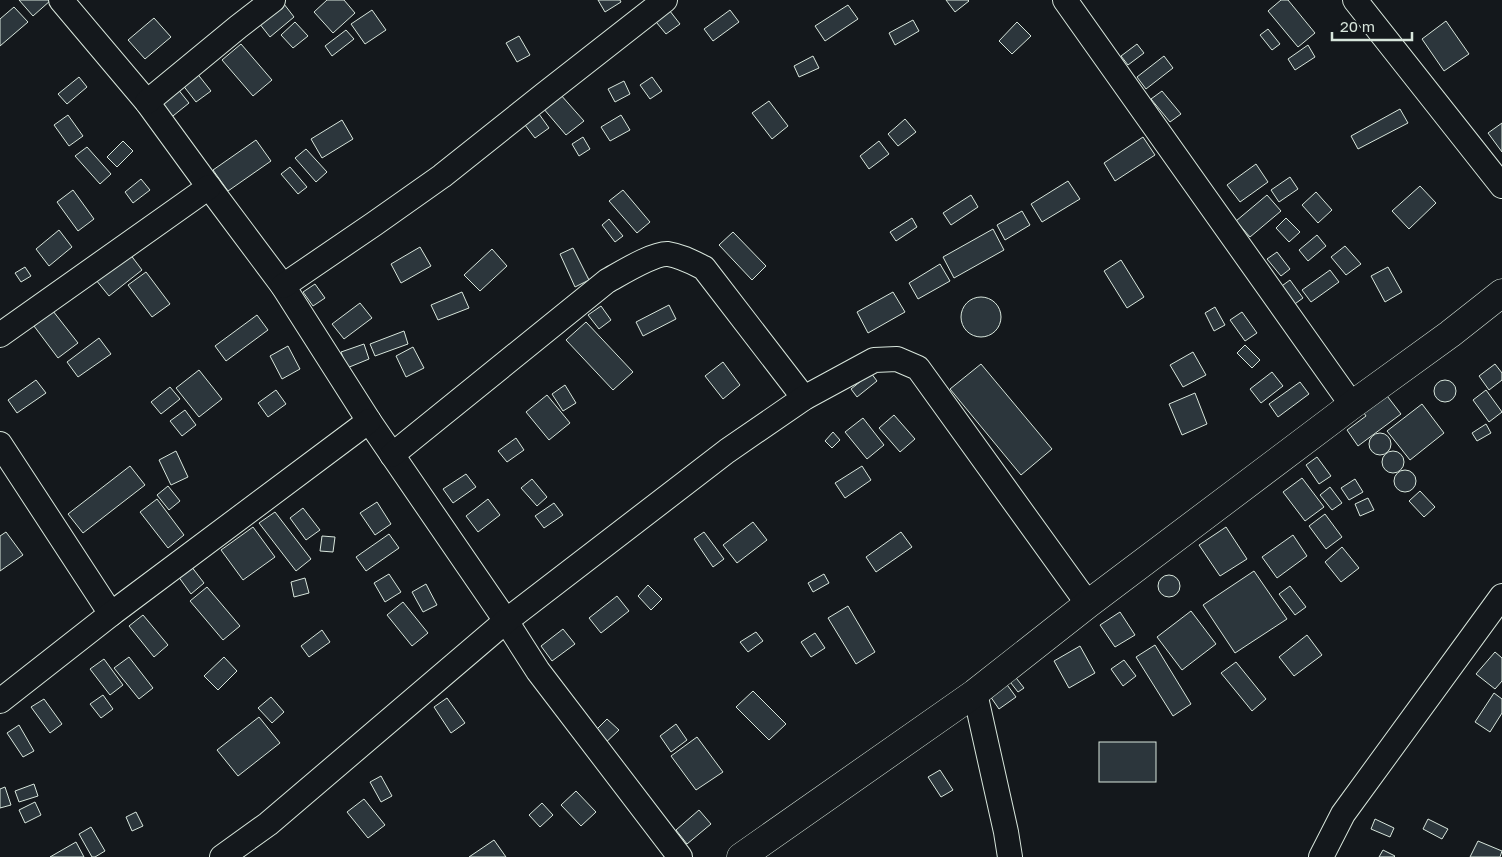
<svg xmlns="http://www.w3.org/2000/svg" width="1502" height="857" viewBox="0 0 1502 857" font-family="'Golos Text',sans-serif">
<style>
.building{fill:#2c363c;stroke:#d8e6dc}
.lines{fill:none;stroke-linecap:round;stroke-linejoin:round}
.minor-casing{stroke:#d8e6dc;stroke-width:26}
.primary-casing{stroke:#d8e6dc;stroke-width:29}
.minor{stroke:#14181c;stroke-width:24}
.primary{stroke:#14181c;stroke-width:28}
</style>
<rect width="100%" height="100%" fill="#14181c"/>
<!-- building -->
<g class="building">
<path d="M 19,0 L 51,0 L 33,16 Z"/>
<path d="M 327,0 L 344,0 L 355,13 L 333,33 L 314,12 Z"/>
<path d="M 598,0 L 620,0 L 621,2 L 605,12 Z"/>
<path d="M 946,0 L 968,0 L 969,1 L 955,12 Z"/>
<path d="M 1281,0 L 1288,0 L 1315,33 L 1298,47 L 1268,11 Z"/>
<path d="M 284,4 L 294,17 L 270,37 L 259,23 Z"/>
<path d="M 848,5 L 858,19 L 825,41 L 815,26 Z"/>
<path d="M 666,6 L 680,24 L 666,34 L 652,17 Z"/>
<path d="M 14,7 L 28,22 L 0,46 L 0,19 Z"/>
<path d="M 372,10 L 386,30 L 365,44 L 351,24 Z"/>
<path d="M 730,10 L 739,22 L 713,41 L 704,29 Z"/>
<path d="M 154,18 L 171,37 L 145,59 L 128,40 Z"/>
<path d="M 913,20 L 919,31 L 895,45 L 889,33 Z"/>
<path d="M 1446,21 L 1469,54 L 1444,71 L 1422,39 Z"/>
<path d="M 295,22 L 308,36 L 293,48 L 281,35 Z"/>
<path d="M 1017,22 L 1031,36 L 1012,54 L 999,41 Z"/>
<path d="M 1268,29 L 1280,44 L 1272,50 L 1260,35 Z"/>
<path d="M 346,30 L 354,39 L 332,56 L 325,46 Z"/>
<path d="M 519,36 L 530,55 L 517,62 L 506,43 Z"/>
<path d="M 241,44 L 272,80 L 253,96 L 222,60 Z"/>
<path d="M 1137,44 L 1144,53 L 1128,65 L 1121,56 Z"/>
<path d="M 1308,45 L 1315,57 L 1295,70 L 1288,59 Z"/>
<path d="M 813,56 L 819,68 L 799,77 L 794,66 Z"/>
<path d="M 1164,56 L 1173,68 L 1146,89 L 1137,77 Z"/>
<path d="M 196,72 L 211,91 L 196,102 L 182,84 Z"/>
<path d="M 79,77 L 87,87 L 67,104 L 58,94 Z"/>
<path d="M 652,77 L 662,91 L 650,99 L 640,85 Z"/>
<path d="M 624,81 L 630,94 L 615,102 L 608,89 Z"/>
<path d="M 177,88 L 189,103 L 168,120 L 155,104 Z"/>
<path d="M 1162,91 L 1181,114 L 1170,122 L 1151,99 Z"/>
<path d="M 560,94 L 584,121 L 566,135 L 543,108 Z"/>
<path d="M 769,101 L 788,126 L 772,139 L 752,113 Z"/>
<path d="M 1400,109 L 1408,123 L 1358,149 L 1351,136 Z"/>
<path d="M 539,114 L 549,128 L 535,138 L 525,125 Z"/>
<path d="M 68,115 L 83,136 L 69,146 L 54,125 Z"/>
<path d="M 621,115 L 630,130 L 610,141 L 601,127 Z"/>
<path d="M 905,119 L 916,132 L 898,146 L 888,134 Z"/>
<path d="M 342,120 L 353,139 L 322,158 L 311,139 Z"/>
<path d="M 1502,123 L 1502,152 L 1488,133 Z"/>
<path d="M 583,137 L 590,149 L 579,156 L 572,144 Z"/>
<path d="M 1143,137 L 1155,155 L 1115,181 L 1104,163 Z"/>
<path d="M 256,140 L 271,161 L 228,191 L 213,170 Z"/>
<path d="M 123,141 L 133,151 L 117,167 L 107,157 Z"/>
<path d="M 879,141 L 889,154 L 869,169 L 860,156 Z"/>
<path d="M 87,147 L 111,174 L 100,184 L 75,156 Z"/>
<path d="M 306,149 L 327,172 L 316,182 L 295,158 Z"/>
<path d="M 1256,164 L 1268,182 L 1240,202 L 1227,185 Z"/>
<path d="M 290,167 L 307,187 L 298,194 L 281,174 Z"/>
<path d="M 1290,177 L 1298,189 L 1279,202 L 1271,190 Z"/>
<path d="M 141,179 L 150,190 L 133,203 L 125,192 Z"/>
<path d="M 1068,181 L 1080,199 L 1042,222 L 1031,204 Z"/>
<path d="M 1420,186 L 1436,203 L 1409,229 L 1392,211 Z"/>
<path d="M 73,190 L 94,219 L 78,231 L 57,202 Z"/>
<path d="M 623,190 L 650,222 L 637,233 L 609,201 Z"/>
<path d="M 1316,192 L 1332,210 L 1318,223 L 1302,205 Z"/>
<path d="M 971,195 L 978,207 L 951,225 L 943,213 Z"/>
<path d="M 1267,195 L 1281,211 L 1250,237 L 1236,221 Z"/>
<path d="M 1022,211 L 1030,225 L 1005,240 L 997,225 Z"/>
<path d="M 912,218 L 917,227 L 896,241 L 890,232 Z"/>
<path d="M 1286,218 L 1300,232 L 1289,242 L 1276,228 Z"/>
<path d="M 609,219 L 623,236 L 615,242 L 602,225 Z"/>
<path d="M 993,229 L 1004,250 L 954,278 L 943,257 Z"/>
<path d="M 59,230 L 72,247 L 49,266 L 36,249 Z"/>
<path d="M 733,232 L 766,266 L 752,280 L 719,245 Z"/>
<path d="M 1317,235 L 1326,246 L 1308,261 L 1299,250 Z"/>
<path d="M 1345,246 L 1361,264 L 1346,275 L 1331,257 Z"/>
<path d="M 420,247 L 431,266 L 401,283 L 391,264 Z"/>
<path d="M 573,248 L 589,280 L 575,287 L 560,254 Z"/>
<path d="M 492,249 L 507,266 L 480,291 L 464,275 Z"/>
<path d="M 1277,252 L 1290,269 L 1281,276 L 1267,259 Z"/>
<path d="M 130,254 L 142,270 L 109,296 L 96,280 Z"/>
<path d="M 1121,260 L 1144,297 L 1127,308 L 1104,271 Z"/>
<path d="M 940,264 L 950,281 L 918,299 L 909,283 Z"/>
<path d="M 25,267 L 31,276 L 21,282 L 15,273 Z"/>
<path d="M 1388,267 L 1402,292 L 1385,302 L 1371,276 Z"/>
<path d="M 1330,270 L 1339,282 L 1311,302 L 1302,290 Z"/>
<path d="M 146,272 L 170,304 L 152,317 L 128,285 Z"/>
<path d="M 1290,280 L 1303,298 L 1292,306 L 1279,288 Z"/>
<path d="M 315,284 L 325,298 L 313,306 L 303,292 Z"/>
<path d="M 462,292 L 469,308 L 438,320 L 431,305 Z"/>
<path d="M 893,292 L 905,312 L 868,333 L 857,312 Z"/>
<circle cx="981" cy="317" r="20"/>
<path d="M 360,303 L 372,318 L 344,339 L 332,324 Z"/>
<path d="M 669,305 L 676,319 L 643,336 L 636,322 Z"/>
<path d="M 601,306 L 611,320 L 599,329 L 588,315 Z"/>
<path d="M 1215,307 L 1225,325 L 1214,331 L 1205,313 Z"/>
<path d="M 53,311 L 78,343 L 58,358 L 34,326 Z"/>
<path d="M 1242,312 L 1257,333 L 1245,341 L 1230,320 Z"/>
<path d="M 257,315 L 268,330 L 226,361 L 215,346 Z"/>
<path d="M 586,322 L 633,372 L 613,390 L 566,340 Z"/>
<path d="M 404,331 L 408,344 L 375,356 L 370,344 Z"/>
<path d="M 99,338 L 111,354 L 78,377 L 67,362 Z"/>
<path d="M 364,344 L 369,359 L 347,368 L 341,352 Z"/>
<path d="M 1245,345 L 1260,360 L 1252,368 L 1237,353 Z"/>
<path d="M 288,346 L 300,369 L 282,379 L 270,356 Z"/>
<path d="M 413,347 L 424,368 L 406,377 L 396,356 Z"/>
<path d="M 1193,352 L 1206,375 L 1183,387 L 1170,365 Z"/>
<path d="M 723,362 L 740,385 L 723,399 L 705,376 Z"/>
<path d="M 981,364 L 1052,449 L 1021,475 L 950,389 Z"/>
<path d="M 1495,364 L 1502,373 L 1502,380 L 1489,390 L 1479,376 Z"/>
<path d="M 199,370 L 222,399 L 199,417 L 176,388 Z"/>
<path d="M 1272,372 L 1283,386 L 1261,403 L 1250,389 Z"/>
<path d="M 871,373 L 877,381 L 857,397 L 851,389 Z"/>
<path d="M 36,380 L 46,393 L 17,413 L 8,400 Z"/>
<circle cx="1445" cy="391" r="11"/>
<path d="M 1300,382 L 1309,394 L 1278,417 L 1269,404 Z"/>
<path d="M 565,385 L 576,403 L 563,411 L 552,394 Z"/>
<path d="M 170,387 L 180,399 L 161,414 L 151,402 Z"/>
<path d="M 1381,388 L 1401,414 L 1358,446 L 1347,430 L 1366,416 L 1358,404 Z"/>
<path d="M 276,390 L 286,404 L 268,417 L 258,403 Z"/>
<path d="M 1486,390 L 1502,412 L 1489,422 L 1473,400 Z"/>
<path d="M 1195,393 L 1207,424 L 1182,435 L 1169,404 Z"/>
<path d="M 547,395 L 570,423 L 549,440 L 526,412 Z"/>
<path d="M 1422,404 L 1444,433 L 1410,460 L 1387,431 Z"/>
<path d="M 185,410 L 196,425 L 182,436 L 170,421 Z"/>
<path d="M 894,415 L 915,439 L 900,452 L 879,428 Z"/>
<path d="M 863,418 L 884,445 L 867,459 L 845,432 Z"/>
<path d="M 1486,424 L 1491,433 L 1477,441 L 1472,433 Z"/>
<path d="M 833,432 L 840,440 L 832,448 L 825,441 Z"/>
<circle cx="1380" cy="444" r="11"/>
<path d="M 516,438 L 524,450 L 507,462 L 498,451 Z"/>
<path d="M 176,451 L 188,477 L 171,485 L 159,460 Z"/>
<circle cx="1393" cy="462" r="11"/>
<path d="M 1317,457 L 1331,476 L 1319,484 L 1306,465 Z"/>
<path d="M 130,466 L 145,485 L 83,533 L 68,514 Z"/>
<path d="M 862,466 L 871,480 L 845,498 L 835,483 Z"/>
<circle cx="1405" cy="481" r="11"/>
<path d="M 466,474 L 476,487 L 453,503 L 443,489 Z"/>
<path d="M 1302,478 L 1324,507 L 1305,521 L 1283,492 Z"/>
<path d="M 532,479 L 547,497 L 537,506 L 521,488 Z"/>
<path d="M 1355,479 L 1363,492 L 1349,500 L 1341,488 Z"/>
<path d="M 168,486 L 180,501 L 169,510 L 157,495 Z"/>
<path d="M 1330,487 L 1342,503 L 1332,510 L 1320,495 Z"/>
<path d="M 1420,491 L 1435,507 L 1424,517 L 1409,501 Z"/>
<path d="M 1368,498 L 1374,510 L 1360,516 L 1355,504 Z"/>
<path d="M 157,499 L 184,535 L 168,548 L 140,512 Z"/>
<path d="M 488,499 L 500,515 L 478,532 L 466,516 Z"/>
<path d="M 377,502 L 391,524 L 375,535 L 360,513 Z"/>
<path d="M 554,503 L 563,515 L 544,528 L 535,516 Z"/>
<path d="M 303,508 L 320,530 L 306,540 L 290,518 Z"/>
<path d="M 275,512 L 311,559 L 296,571 L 259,523 Z"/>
<path d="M 1325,514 L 1342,537 L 1326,549 L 1309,526 Z"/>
<path d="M 753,522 L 767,540 L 737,563 L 723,545 Z"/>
<path d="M 253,527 L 275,557 L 243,580 L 221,550 Z"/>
<path d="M 1226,527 L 1247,559 L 1220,576 L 1199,545 Z"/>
<path d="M 6,532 L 23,555 L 0,571 L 0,536 Z"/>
<path d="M 704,532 L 724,559 L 713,567 L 694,539 Z"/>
<path d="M 901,532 L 912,547 L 876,572 L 866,557 Z"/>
<path d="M 389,534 L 399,548 L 366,571 L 356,557 Z"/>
<path d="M 1293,535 L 1307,556 L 1277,578 L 1262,557 Z"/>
<path d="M 322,536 L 335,537 L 333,552 L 320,551 Z"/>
<path d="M 1342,547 L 1359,568 L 1341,582 L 1325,562 Z"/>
<path d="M 191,566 L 204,583 L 191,594 L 178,576 Z"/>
<path d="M 1254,571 L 1287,619 L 1235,653 L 1203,605 Z"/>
<path d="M 389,574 L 401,592 L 385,602 L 374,583 Z"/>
<path d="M 824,574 L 829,583 L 813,592 L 808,583 Z"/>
<circle cx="1169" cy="586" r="11"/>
<path d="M 305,578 L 309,593 L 294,597 L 291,582 Z"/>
<path d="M 426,584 L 437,605 L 423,612 L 412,592 Z"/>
<path d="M 648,585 L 662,599 L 651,610 L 638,596 Z"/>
<path d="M 1290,586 L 1306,607 L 1295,615 L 1279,594 Z"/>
<path d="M 207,587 L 240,626 L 223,640 L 190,601 Z"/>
<path d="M 617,596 L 629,611 L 601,633 L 589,618 Z"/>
<path d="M 403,602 L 428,633 L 412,646 L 387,615 Z"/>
<path d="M 848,606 L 875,652 L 856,664 L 828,618 Z"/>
<path d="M 1191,611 L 1216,644 L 1182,670 L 1157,637 Z"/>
<path d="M 1120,612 L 1135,635 L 1115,647 L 1100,625 Z"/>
<path d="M 143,615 L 168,645 L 154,657 L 129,626 Z"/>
<path d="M 563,629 L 575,644 L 552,661 L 541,646 Z"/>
<path d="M 322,630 L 330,642 L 309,657 L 301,646 Z"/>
<path d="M 756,632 L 763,641 L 748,652 L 740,642 Z"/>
<path d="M 815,633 L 825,648 L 811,657 L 801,642 Z"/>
<path d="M 1307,635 L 1322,655 L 1294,676 L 1279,657 Z"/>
<path d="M 1155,645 L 1191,704 L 1173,716 L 1136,657 Z"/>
<path d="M 1080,646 L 1095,673 L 1069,688 L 1054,661 Z"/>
<path d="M 1495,652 L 1502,658 L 1502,681 L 1495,689 L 1476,674 Z"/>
<path d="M 129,657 L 153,688 L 139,699 L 114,668 Z"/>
<path d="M 224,657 L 237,671 L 218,690 L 204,676 Z"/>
<path d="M 104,659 L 123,685 L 110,695 L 90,669 Z"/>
<path d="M 1124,660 L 1136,676 L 1123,686 L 1111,669 Z"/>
<path d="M 1236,662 L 1266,699 L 1252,711 L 1221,673 Z"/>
<path d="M 1013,674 L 1024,688 L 1018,692 L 1007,678 Z"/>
<path d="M 1005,682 L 1016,697 L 999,709 L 988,693 Z"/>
<path d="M 753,691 L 786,724 L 769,740 L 736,707 Z"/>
<path d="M 1494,693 L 1502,699 L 1502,713 L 1490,732 L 1475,722 Z"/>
<path d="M 103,695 L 113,709 L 101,718 L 90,704 Z"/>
<path d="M 271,697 L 284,712 L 272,723 L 258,708 Z"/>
<path d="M 447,698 L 465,723 L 451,733 L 434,707 Z"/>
<path d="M 44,699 L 62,724 L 50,733 L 31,707 Z"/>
<path d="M 259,717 L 280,743 L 238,776 L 217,750 Z"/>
<path d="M 607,719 L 619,730 L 602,746 L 591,735 Z"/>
<path d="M 676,724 L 687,740 L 671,752 L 660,736 Z"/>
<path d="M 19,725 L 34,751 L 23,757 L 7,733 Z"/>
<path d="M 697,737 L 723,772 L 696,790 L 671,756 Z"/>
<rect x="1099" y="742" width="57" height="40"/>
<path d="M 940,770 L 953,790 L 941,797 L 928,777 Z"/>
<path d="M 381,776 L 392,796 L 381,802 L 370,782 Z"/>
<path d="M 34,784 L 38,796 L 19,802 L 15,791 Z"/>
<path d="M 5,787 L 11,805 L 0,808 L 0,789 Z"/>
<path d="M 576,791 L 596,812 L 581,826 L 561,805 Z"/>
<path d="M 364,799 L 385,825 L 368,838 L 347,812 Z"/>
<path d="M 35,802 L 41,815 L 25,823 L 19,810 Z"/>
<path d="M 542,803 L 553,815 L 540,827 L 529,815 Z"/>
<path d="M 699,810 L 711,824 L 687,844 L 676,830 Z"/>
<path d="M 136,812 L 143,826 L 132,831 L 126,817 Z"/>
<path d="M 1375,819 L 1394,828 L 1390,837 L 1371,829 Z"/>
<path d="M 1428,819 L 1448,829 L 1442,839 L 1423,829 Z"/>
<path d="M 91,827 L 105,851 L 95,857 L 92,857 L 79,834 Z"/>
<path d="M 494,840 L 506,857 L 469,857 Z"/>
<path d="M 1478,841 L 1502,851 L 1500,857 L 1470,857 Z"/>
<path d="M 76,842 L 84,857 L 50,857 Z"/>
<path d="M 1383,850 L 1395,856 L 1394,857 L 1379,857 Z"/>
</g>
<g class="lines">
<!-- minor casing -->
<g class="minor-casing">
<g id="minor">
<path d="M 61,0 L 147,102 L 209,187 L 283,286 L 369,421 L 506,621 L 538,671 L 680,857"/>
<path d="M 1065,0 L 1352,405"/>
<path d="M 1355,0 L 1502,186"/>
<path d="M 147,102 L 238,27 L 273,0"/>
<path d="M 283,286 L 374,224 L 442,176 L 545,94 L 665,0"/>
<path d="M 0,335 L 209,187"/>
<path d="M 0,444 L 111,614"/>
<path d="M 392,455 L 607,281 C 620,274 653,253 668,254 C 681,256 692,262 704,268 L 804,398"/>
<path d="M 975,693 L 1006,832 L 1010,857"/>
<path d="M 0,701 L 111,614 L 369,421"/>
<path d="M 222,857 L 268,824 L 506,621 L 727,451 L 804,398 L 874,360 L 897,359 L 918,368 L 1088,604"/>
<path d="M 1321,857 L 1343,814 L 1502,596"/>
</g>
</g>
<!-- primary casing -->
<g class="primary-casing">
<path id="primary" d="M 741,857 L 975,693 L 1088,604 L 1352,405 L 1450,334 L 1502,293"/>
</g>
<!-- minor -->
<use href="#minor" class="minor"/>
<!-- primary -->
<use href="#primary" class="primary"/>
</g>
<!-- scale -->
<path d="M1332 32v8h80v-8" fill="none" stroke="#d8e6dc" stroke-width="2.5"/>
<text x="1340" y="32" font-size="15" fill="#d8e6dc" stroke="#14181c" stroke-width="4" paint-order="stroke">20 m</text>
</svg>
